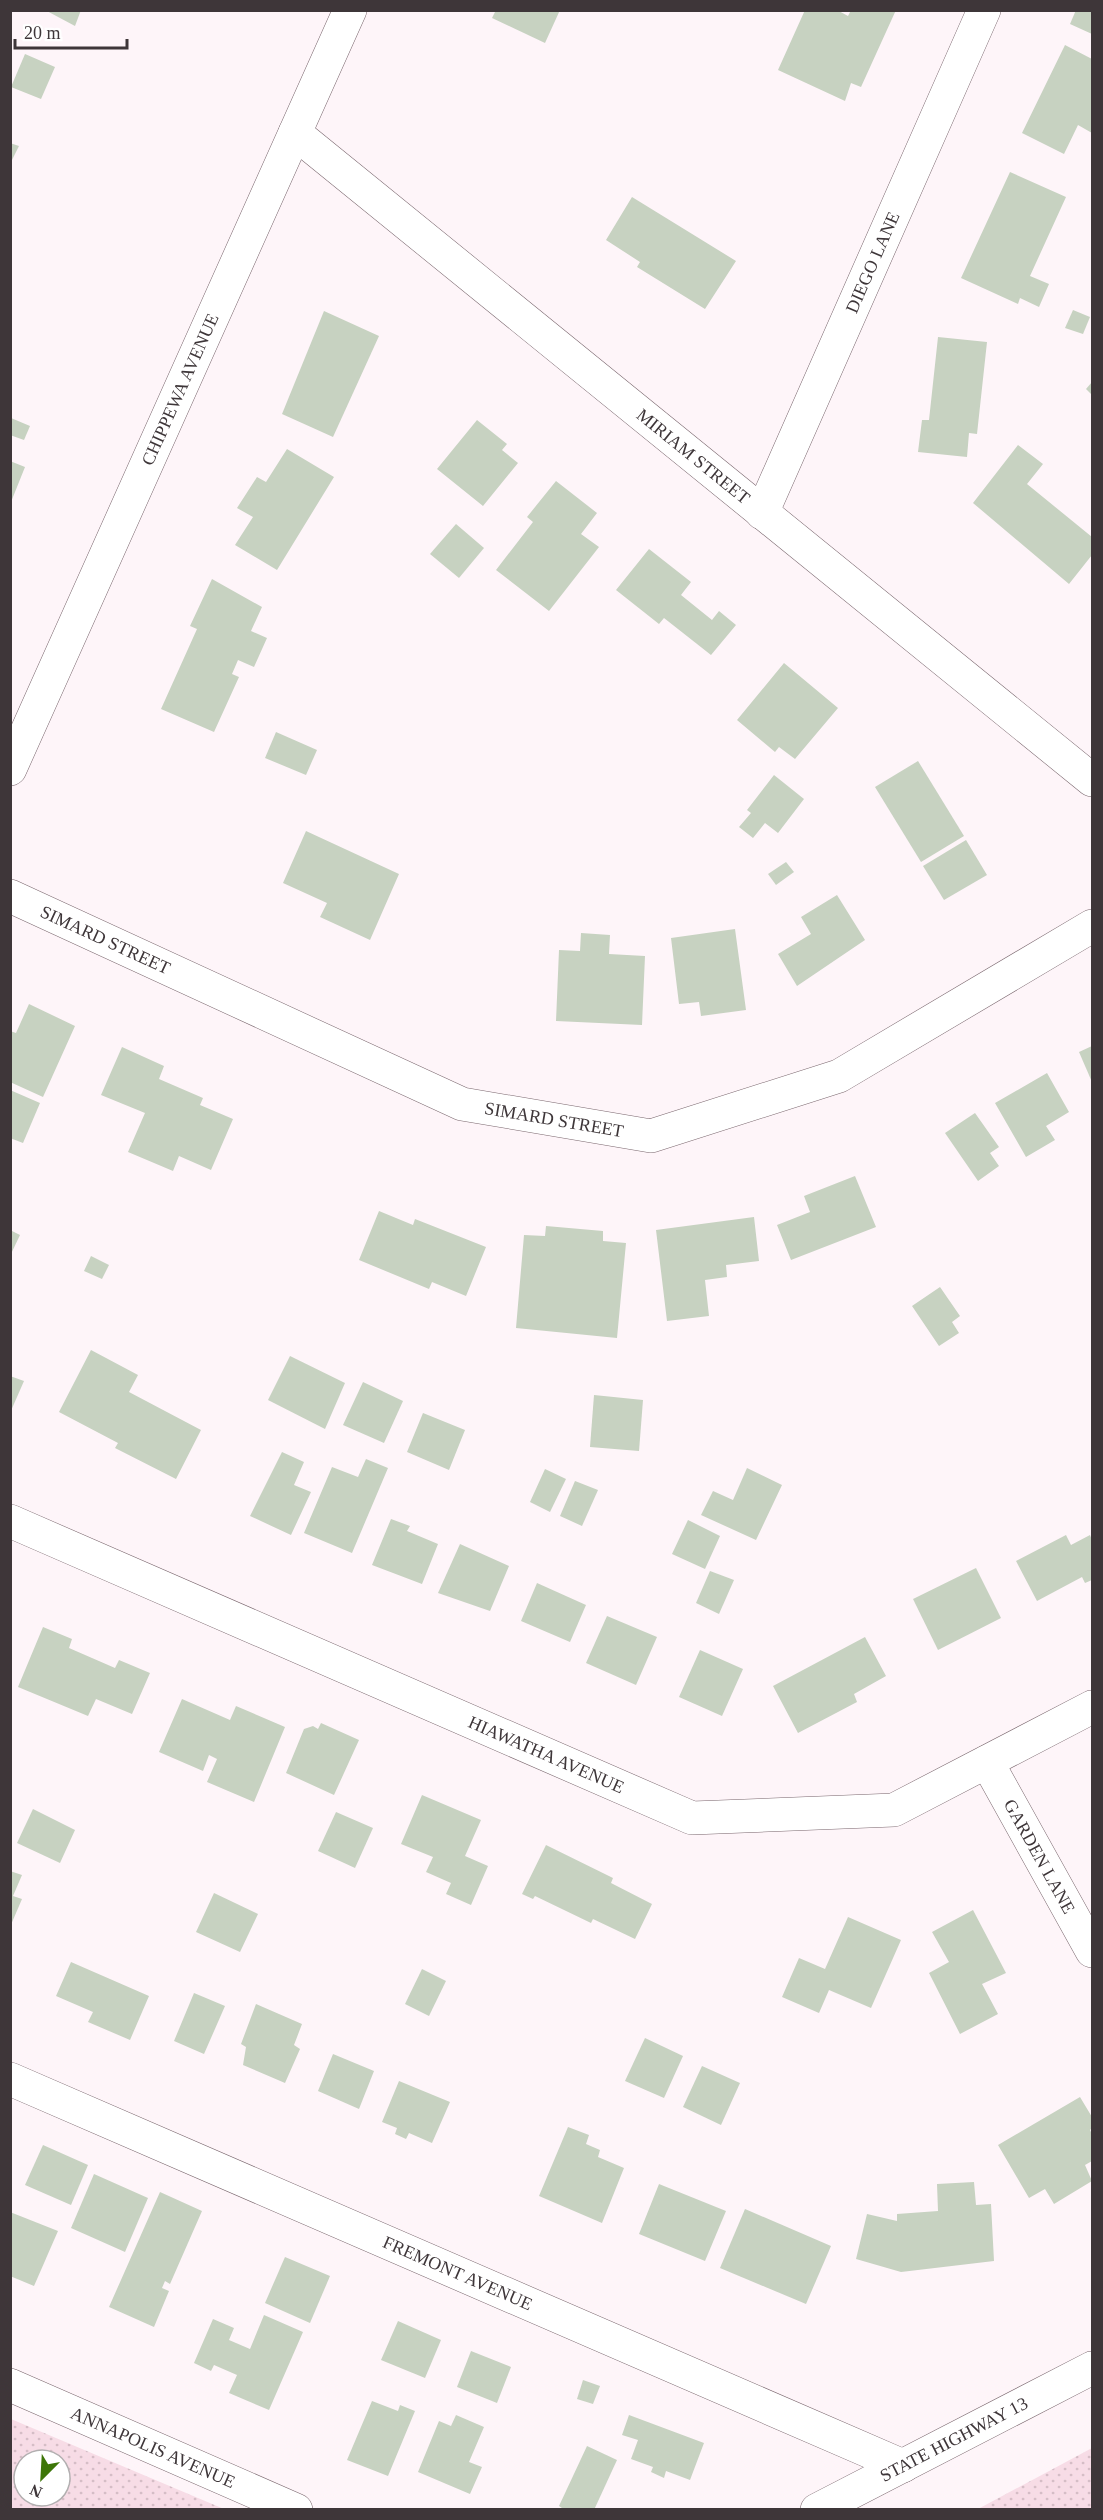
<svg xmlns="http://www.w3.org/2000/svg" width="1103" height="2520" viewBox="0 0 1103 2520" font-family="Georgia,serif">
<style>
.park{fill:url(#park-dots);fill-rule:evenodd}
.building{fill:#c7d2c1}
.lines{fill:none;stroke-linecap:round;stroke-linejoin:round}
.minor-casing{stroke:#7a676e;stroke-width:34}
.tertiary-casing{stroke:#7a676e;stroke-width:34}
.minor{stroke:#fff;stroke-width:33}
.tertiary{stroke:#fff;stroke-width:33}
.labels{text-anchor:middle;stroke-width:4.5;stroke-linejoin:round;paint-order:stroke}
.street-label{font-size:18px;fill:#3e3639;stroke:#fff}
</style>
<defs>
<pattern id="park-dots" width="8" height="8" patternUnits="userSpaceOnUse" patternTransform="scale(1.5)"><rect width="8" height="8" fill="#f7dce6"/><path d="M2 2h.1M6 6h.1" fill="none" stroke="#d5bdc6" stroke-width="1.8" stroke-linecap="round"/></pattern>
</defs>
<rect width="100%" height="100%" fill="#fef5f9"/>
<!-- park -->
<g class="park">
<path d="M 11,2419 L 224,2509 L 11,2509 ZM 24,2460 L 60,2460 L 60,2496 L 24,2496 Z"/>
<path d="M 1092,2448 L 1092,2509 L 978,2509 Z"/>
</g>
<!-- building -->
<g class="building">
<path d="M 45,10 L 81,10 L 75,26 Z"/>
<path d="M 496,10 L 560,10 L 545,43 L 492,18 Z"/>
<path d="M 805,10 L 837,10 L 848,16 L 851,10 L 896,10 L 861,87 L 851,83 L 845,101 L 778,70 Z"/>
<path d="M 1076,10 L 1092,10 L 1092,34 L 1070,24 Z"/>
<path d="M 1065,45 L 1092,59 L 1092,133 L 1078,125 L 1064,154 L 1022,133 Z"/>
<path d="M 25,54 L 55,67 L 41,99 L 11,87 Z"/>
<path d="M 10,143 L 19,146 L 10,164 Z"/>
<path d="M 1010,172 L 1066,197 L 1030,276 L 1049,284 L 1039,307 L 1020,298 L 1018,304 L 961,278 Z"/>
<path d="M 632,197 L 736,261 L 705,309 L 637,267 L 640,262 L 606,240 Z"/>
<path d="M 1073,310 L 1090,317 L 1083,334 L 1065,328 Z"/>
<path d="M 324,311 L 379,336 L 333,437 L 282,414 Z"/>
<path d="M 938,337 L 987,342 L 977,434 L 969,433 L 967,457 L 918,452 L 922,420 L 929,420 Z"/>
<path d="M 1092,382 L 1092,395 L 1086,389 Z"/>
<path d="M 11,418 L 30,426 L 24,440 L 10,435 Z"/>
<path d="M 477,420 L 507,444 L 502,450 L 518,463 L 483,506 L 437,469 Z"/>
<path d="M 1018,445 L 1043,464 L 1027,484 L 1092,537 L 1092,555 L 1069,584 L 973,503 Z"/>
<path d="M 287,449 L 334,477 L 277,570 L 235,545 L 253,517 L 237,508 L 257,477 L 266,482 Z"/>
<path d="M 10,461 L 25,467 L 11,502 L 10,502 Z"/>
<path d="M 556,481 L 597,513 L 581,534 L 599,547 L 549,611 L 496,570 L 533,522 L 527,517 Z"/>
<path d="M 456,524 L 484,548 L 459,578 L 430,554 Z"/>
<path d="M 649,549 L 691,582 L 681,595 L 712,620 L 719,611 L 736,625 L 711,655 L 664,618 L 659,624 L 616,590 Z"/>
<path d="M 212,579 L 262,607 L 251,631 L 267,638 L 254,667 L 238,660 L 232,674 L 239,677 L 214,732 L 161,709 L 197,629 L 190,626 Z"/>
<path d="M 784,663 L 838,708 L 795,759 L 779,747 L 775,752 L 737,720 Z"/>
<path d="M 276,732 L 317,750 L 306,775 L 265,758 Z"/>
<path d="M 918,761 L 964,836 L 921,862 L 875,787 Z"/>
<path d="M 774,775 L 804,799 L 778,833 L 765,823 L 753,838 L 739,827 L 751,813 L 747,810 Z"/>
<path d="M 306,831 L 399,874 L 370,940 L 320,917 L 327,903 L 283,883 Z"/>
<path d="M 966,840 L 987,875 L 944,900 L 923,866 Z"/>
<path d="M 786,862 L 794,872 L 776,885 L 768,874 Z"/>
<path d="M 837,895 L 865,940 L 797,986 L 778,954 L 811,934 L 801,917 Z"/>
<path d="M 735,929 L 746,1010 L 701,1016 L 699,1002 L 679,1004 L 671,938 Z"/>
<path d="M 581,933 L 610,935 L 609,954 L 645,956 L 642,1025 L 556,1021 L 559,950 L 580,951 Z"/>
<path d="M 29,1004 L 75,1026 L 43,1097 L 10,1082 L 10,1031 L 16,1033 Z"/>
<path d="M 1092,1046 L 1092,1082 L 1079,1052 Z"/>
<path d="M 122,1047 L 164,1066 L 159,1079 L 203,1098 L 200,1105 L 233,1119 L 211,1170 L 179,1156 L 173,1171 L 128,1152 L 145,1113 L 101,1095 Z"/>
<path d="M 1047,1073 L 1069,1112 L 1046,1126 L 1055,1140 L 1026,1157 L 995,1103 Z"/>
<path d="M 10,1090 L 40,1103 L 23,1143 L 10,1138 Z"/>
<path d="M 975,1113 L 999,1147 L 990,1153 L 999,1166 L 978,1181 L 945,1133 Z"/>
<path d="M 855,1176 L 876,1227 L 791,1260 L 777,1225 L 810,1212 L 804,1196 Z"/>
<path d="M 379,1211 L 413,1225 L 415,1219 L 486,1247 L 466,1296 L 432,1282 L 429,1289 L 359,1260 Z"/>
<path d="M 754,1217 L 759,1261 L 726,1265 L 727,1277 L 705,1280 L 709,1316 L 667,1321 L 656,1230 Z"/>
<path d="M 546,1226 L 603,1231 L 603,1241 L 626,1243 L 617,1338 L 516,1328 L 524,1235 L 545,1236 Z"/>
<path d="M 10,1230 L 20,1235 L 10,1256 Z"/>
<path d="M 91,1256 L 109,1265 L 102,1279 L 84,1271 Z"/>
<path d="M 940,1287 L 960,1316 L 952,1322 L 959,1333 L 939,1346 L 912,1306 Z"/>
<path d="M 91,1350 L 138,1375 L 129,1392 L 201,1430 L 176,1479 L 115,1448 L 118,1443 L 59,1412 Z"/>
<path d="M 290,1356 L 345,1383 L 325,1429 L 268,1400 Z"/>
<path d="M 10,1376 L 24,1381 L 10,1413 Z"/>
<path d="M 363,1382 L 403,1401 L 384,1443 L 343,1425 Z"/>
<path d="M 594,1395 L 643,1400 L 639,1451 L 590,1447 Z"/>
<path d="M 423,1413 L 465,1430 L 449,1470 L 407,1452 Z"/>
<path d="M 282,1452 L 304,1462 L 294,1485 L 311,1492 L 291,1535 L 250,1516 Z"/>
<path d="M 366,1459 L 388,1468 L 352,1553 L 304,1533 L 332,1467 L 358,1477 Z"/>
<path d="M 747,1468 L 782,1485 L 756,1540 L 701,1515 L 713,1491 L 733,1500 Z"/>
<path d="M 545,1469 L 566,1479 L 550,1512 L 530,1502 Z"/>
<path d="M 575,1481 L 598,1490 L 582,1526 L 560,1516 Z"/>
<path d="M 391,1519 L 410,1526 L 407,1531 L 438,1544 L 422,1584 L 372,1565 Z"/>
<path d="M 688,1520 L 720,1536 L 705,1569 L 672,1554 Z"/>
<path d="M 1066,1535 L 1071,1545 L 1090,1535 L 1092,1540 L 1092,1580 L 1085,1583 L 1082,1577 L 1037,1601 L 1016,1561 Z"/>
<path d="M 460,1544 L 509,1566 L 490,1611 L 438,1593 Z"/>
<path d="M 976,1568 L 1001,1618 L 938,1650 L 913,1599 Z"/>
<path d="M 710,1571 L 734,1580 L 719,1614 L 696,1603 Z"/>
<path d="M 537,1583 L 586,1605 L 570,1642 L 521,1621 Z"/>
<path d="M 607,1616 L 657,1637 L 636,1685 L 586,1663 Z"/>
<path d="M 43,1627 L 72,1639 L 69,1648 L 115,1668 L 119,1660 L 150,1673 L 132,1714 L 96,1699 L 88,1716 L 18,1687 Z"/>
<path d="M 865,1637 L 886,1676 L 854,1694 L 857,1702 L 798,1733 L 773,1686 Z"/>
<path d="M 700,1650 L 743,1669 L 722,1716 L 679,1697 Z"/>
<path d="M 182,1699 L 230,1720 L 236,1706 L 285,1727 L 254,1802 L 207,1782 L 217,1759 L 209,1755 L 203,1771 L 159,1752 Z"/>
<path d="M 321,1723 L 359,1740 L 334,1795 L 286,1773 L 304,1729 L 313,1726 L 318,1729 Z"/>
<path d="M 422,1795 L 481,1820 L 465,1856 L 488,1866 L 471,1905 L 446,1894 L 451,1883 L 426,1872 L 433,1857 L 401,1844 Z"/>
<path d="M 33,1809 L 75,1830 L 60,1863 L 17,1843 Z"/>
<path d="M 336,1812 L 373,1828 L 355,1868 L 318,1851 Z"/>
<path d="M 546,1845 L 613,1878 L 611,1883 L 652,1904 L 635,1939 L 593,1919 L 591,1923 L 535,1896 L 533,1899 L 522,1894 Z"/>
<path d="M 10,1871 L 22,1875 L 13,1896 L 22,1899 L 10,1927 Z"/>
<path d="M 214,1893 L 258,1914 L 240,1952 L 196,1932 Z"/>
<path d="M 973,1910 L 1006,1973 L 982,1984 L 998,2014 L 960,2034 L 929,1973 L 949,1962 L 932,1932 Z"/>
<path d="M 848,1917 L 901,1940 L 871,2008 L 829,1990 L 819,2013 L 782,1997 L 799,1958 L 825,1969 Z"/>
<path d="M 71,1962 L 149,1996 L 130,2040 L 88,2022 L 93,2012 L 56,1996 Z"/>
<path d="M 422,1969 L 446,1981 L 429,2016 L 405,2004 Z"/>
<path d="M 194,1993 L 225,2006 L 204,2054 L 174,2041 Z"/>
<path d="M 256,2004 L 302,2024 L 294,2045 L 300,2049 L 285,2083 L 243,2065 L 246,2047 L 241,2044 Z"/>
<path d="M 645,2038 L 683,2056 L 664,2098 L 625,2081 Z"/>
<path d="M 333,2054 L 374,2071 L 359,2109 L 318,2091 Z"/>
<path d="M 702,2066 L 740,2083 L 721,2125 L 683,2107 Z"/>
<path d="M 399,2081 L 450,2102 L 432,2143 L 409,2133 L 406,2139 L 395,2134 L 397,2128 L 382,2122 Z"/>
<path d="M 1080,2097 L 1092,2117 L 1092,2128 L 1090,2130 L 1092,2134 L 1092,2161 L 1085,2165 L 1092,2181 L 1054,2204 L 1045,2189 L 1029,2198 L 998,2145 Z"/>
<path d="M 568,2127 L 589,2135 L 586,2144 L 600,2150 L 598,2157 L 624,2168 L 602,2223 L 539,2196 Z"/>
<path d="M 43,2145 L 88,2165 L 71,2205 L 25,2185 Z"/>
<path d="M 94,2174 L 148,2198 L 125,2252 L 71,2228 Z"/>
<path d="M 974,2182 L 976,2205 L 991,2204 L 994,2261 L 901,2272 L 856,2259 L 867,2214 L 897,2221 L 897,2214 L 938,2211 L 937,2184 Z"/>
<path d="M 659,2184 L 726,2211 L 705,2261 L 639,2234 Z"/>
<path d="M 160,2192 L 202,2211 L 170,2284 L 165,2281 L 162,2288 L 169,2291 L 154,2327 L 109,2307 Z"/>
<path d="M 745,2209 L 831,2246 L 806,2304 L 720,2268 Z"/>
<path d="M 10,2212 L 58,2231 L 34,2286 L 10,2276 Z"/>
<path d="M 285,2257 L 330,2276 L 310,2323 L 265,2303 Z"/>
<path d="M 264,2315 L 303,2332 L 269,2410 L 229,2393 L 237,2375 L 214,2365 L 211,2371 L 194,2363 L 213,2319 L 234,2328 L 229,2340 L 250,2349 Z"/>
<path d="M 398,2321 L 441,2340 L 425,2378 L 381,2360 Z"/>
<path d="M 471,2351 L 511,2367 L 497,2403 L 457,2387 Z"/>
<path d="M 583,2380 L 600,2386 L 593,2404 L 577,2399 Z"/>
<path d="M 372,2401 L 398,2411 L 400,2405 L 415,2411 L 388,2476 L 347,2460 Z"/>
<path d="M 456,2415 L 484,2427 L 469,2462 L 482,2467 L 470,2494 L 418,2472 L 439,2421 L 451,2426 Z"/>
<path d="M 629,2415 L 704,2443 L 690,2480 L 666,2471 L 664,2478 L 651,2472 L 653,2467 L 631,2459 L 638,2440 L 622,2435 Z"/>
<path d="M 587,2446 L 617,2460 L 594,2510 L 565,2510 L 559,2506 Z"/>
</g>
<g class="lines">
<!-- minor casing -->
<g class="minor-casing">
<g id="minor">
<path id="s1" d="M 295,133 L 1092,780"/>
<path id="s2" d="M 762,513 L 984,10"/>
<path id="s3" d="M 10,896 L 462,1104 L 651,1136 L 839,1076 L 1092,926"/>
<path id="s4" d="M 10,1521 L 692,1818 L 894,1810 L 1092,1707"/>
<path id="s5" d="M 987,1762 L 1092,1951"/>
<path id="s6" d="M 10,2079 L 903,2466"/>
</g>
</g>
<!-- tertiary casing -->
<g class="tertiary-casing">
<g id="tertiary">
<path id="s7" d="M 10,769 L 350,10"/>
<path id="s8" d="M 10,2385 L 296,2510"/>
<path id="s9" d="M 817,2510 L 1092,2368"/>
</g>
</g>
<!-- minor -->
<use href="#minor" class="minor"/>
<!-- tertiary -->
<use href="#tertiary" class="tertiary"/>
</g>
<g class="labels">
<!-- street labels -->
<g class="street-label">
<text dy="6" stroke="none"><textPath href="#s2" startOffset="274">DIEGO LANE</textPath></text>
<text dy="6" stroke="none"><textPath href="#s7" startOffset="416">CHIPPEWA AVENUE</textPath></text>
<text dy="6" stroke="none"><textPath href="#s1" startOffset="513">MIRIAM STREET</textPath></text>
<text dy="6" stroke="none"><textPath href="#s3" startOffset="105">SIMARD STREET</textPath></text>
<text dy="6" stroke="none"><textPath href="#s3" startOffset="591">SIMARD STREET</textPath></text>
<text dy="6" stroke="none"><textPath href="#s4" startOffset="585">HIAWATHA AVENUE</textPath></text>
<text dy="6" stroke="none"><textPath href="#s5" startOffset="108">GARDEN LANE</textPath></text>
<text dy="6" stroke="none"><textPath href="#s6" startOffset="488">FREMONT AVENUE</textPath></text>
<text dy="6" stroke="none"><textPath href="#s9" startOffset="154">STATE HIGHWAY 13</textPath></text>
<text dy="6" stroke="none"><textPath href="#s8" startOffset="156">ANNAPOLIS AVENUE</textPath></text>
</g>
</g>
<!-- border -->
<rect width="1103" height="2520" fill="none" stroke="#3e3639" stroke-width="24"/>
<!-- north arrow -->
<g transform="translate(42 2478) rotate(204)"><circle r="28" fill="#ffffff" stroke="#b2afb0" stroke-width="1.5"/>
<path d="M0-4.5L10 22L0 15L-10 22Z" fill="#3d7608"/>
<text y="-9" font-size="16" font-weight="bold" text-anchor="middle" fill="#3e3639">N</text>
</g>
<!-- scale -->
<path d="M15 39v9h112v-9" fill="none" stroke="#3e3639" stroke-width="3"/>
<text x="24" y="39" font-size="18" fill="#3e3639" stroke="#ffffff" stroke-width="4.5" paint-order="stroke">20 m</text>
</svg>
